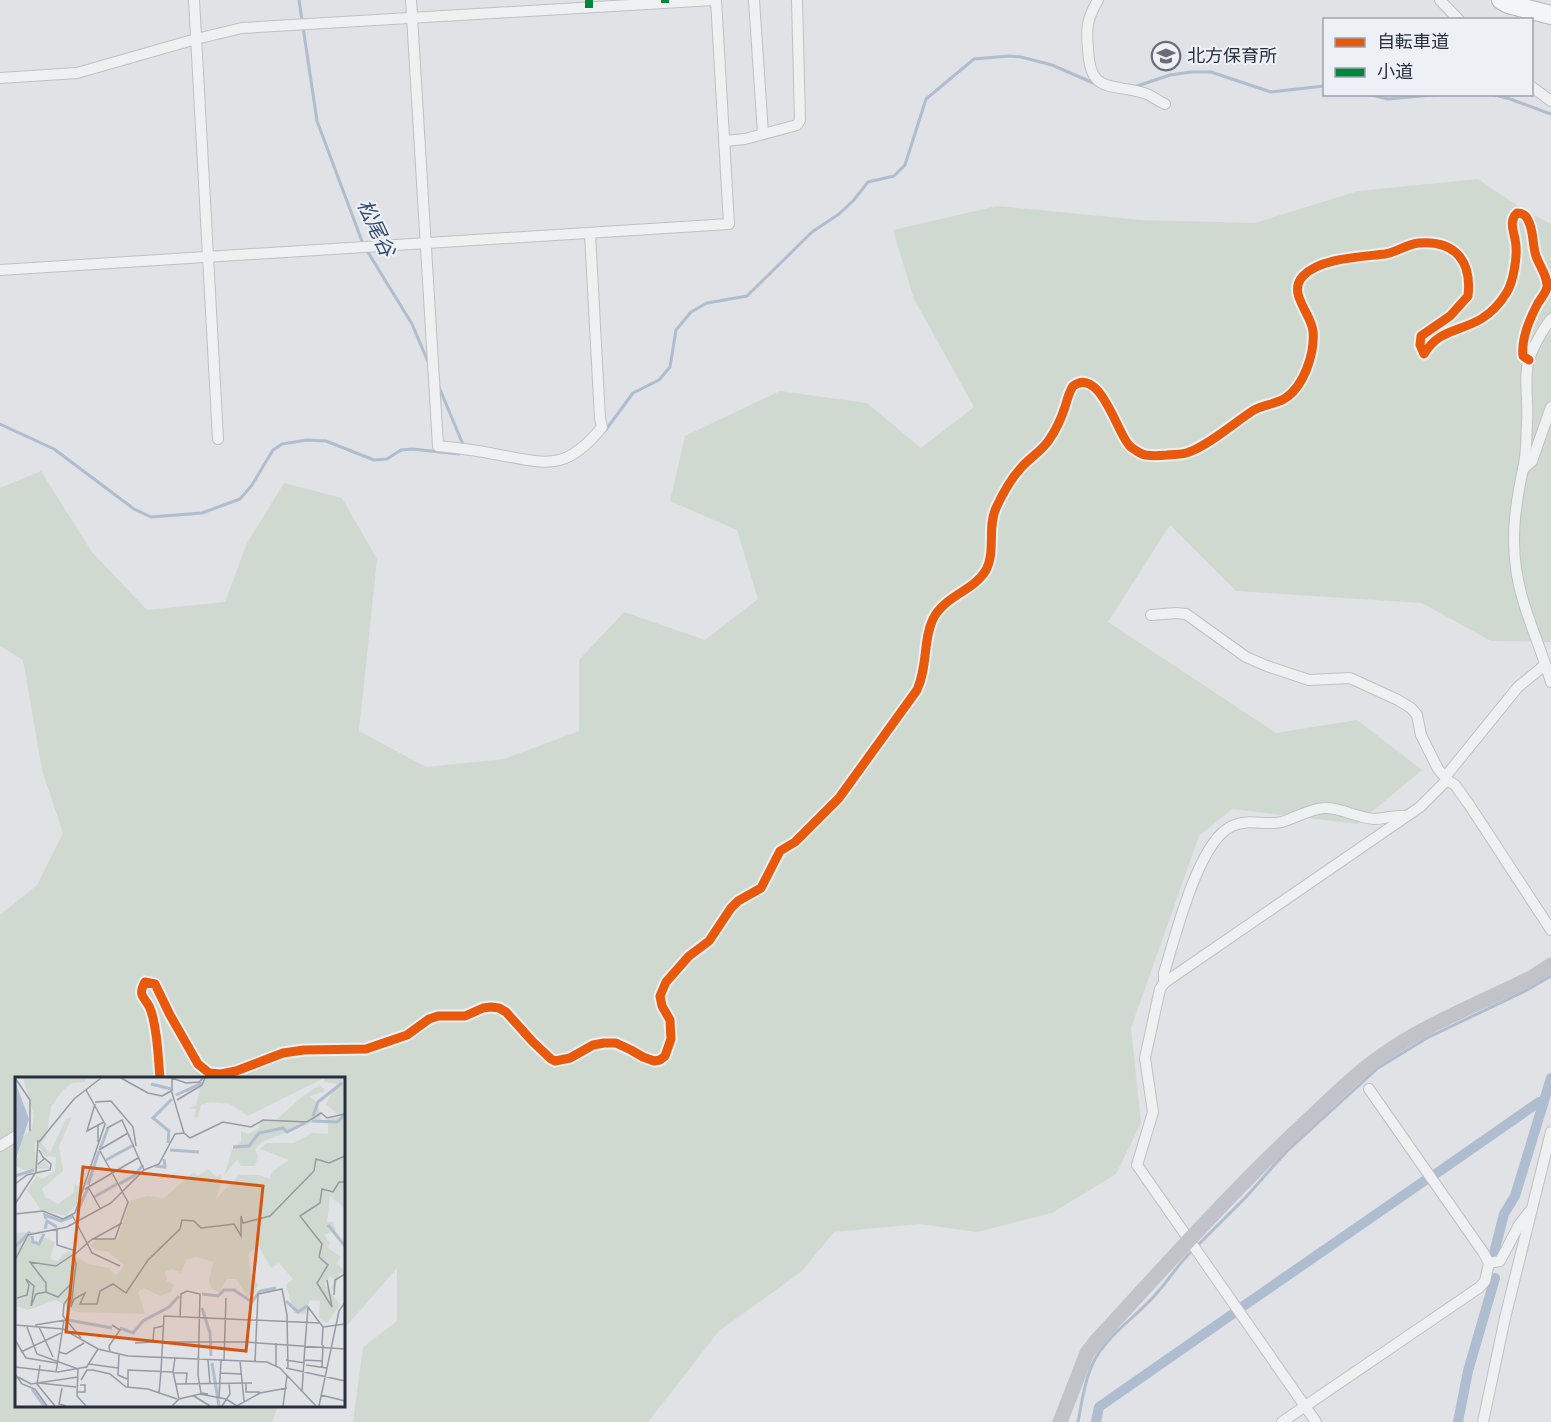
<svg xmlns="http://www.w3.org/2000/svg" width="1551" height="1422" viewBox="0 0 1551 1422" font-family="Ubuntu,'Noto Sans JP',sans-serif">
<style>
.green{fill:#d0d9d0}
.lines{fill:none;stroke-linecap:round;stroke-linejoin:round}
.stream{stroke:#aebdd0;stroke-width:3}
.canal{stroke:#aebdd0;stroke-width:10}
.street-casing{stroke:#bec0c3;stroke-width:12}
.highway-casing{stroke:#b2b5b9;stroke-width:20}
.street{stroke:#eff0f2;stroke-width:10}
.secondary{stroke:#c1c3c8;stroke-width:15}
.highway{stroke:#f4f5f6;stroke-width:18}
.quiet{stroke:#00873e;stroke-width:8;stroke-dasharray:15 8;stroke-linecap:butt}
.cycleway-casing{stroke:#edf0f5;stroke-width:13}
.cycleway{stroke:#e8590c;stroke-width:9}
.labels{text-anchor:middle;stroke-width:4.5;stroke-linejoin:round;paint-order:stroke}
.poi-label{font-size:18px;fill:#272e3e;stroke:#edf0f5;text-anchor:start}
.water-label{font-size:20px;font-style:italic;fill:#324b71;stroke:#edf0f5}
.inset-river{fill:none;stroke:#aebdd0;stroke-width:3}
.inset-road{fill:none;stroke:#969aa2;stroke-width:1.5}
.view{fill:#d55511;fill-opacity:0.15;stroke:#d55511;stroke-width:3}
.inset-edge{fill:none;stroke:#272e3e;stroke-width:3}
</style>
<rect width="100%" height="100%" fill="#e0e2e5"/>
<!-- green -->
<path class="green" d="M 1478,179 L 1524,210 L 1551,224 L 1551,642 L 1491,641 L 1422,603 L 1236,591 L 1170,525 L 1108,622 L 1276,733 L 1357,720 L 1422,770 L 1357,824 L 1232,809 L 1199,836 L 1131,1028 L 1141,1123 L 1116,1174 L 1052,1213 L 977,1232 L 919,1224 L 834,1232 L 802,1271 L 719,1331 L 648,1422 L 353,1422 L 363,1347 L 397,1321 L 397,1268 L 344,1329 L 344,1078 L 16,1078 L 16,1406 L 278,1406 L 272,1422 L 0,1422 L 0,915 L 37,885 L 63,833 L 42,770 L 23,660 L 0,646 L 0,488 L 41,471 L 92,552 L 147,610 L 225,602 L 247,543 L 284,483 L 342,498 L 377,559 L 359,731 L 426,767 L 504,759 L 579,731 L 579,660 L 624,612 L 705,640 L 758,599 L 737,530 L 670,501 L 685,436 L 780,391 L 867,403 L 921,448 L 974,407 L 914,299 L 893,230 L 997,206 L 1141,220 L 1255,223 L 1358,191 Z"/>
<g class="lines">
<!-- stream -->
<g class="stream">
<path d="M 299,0 L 317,121 L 363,244"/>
<path d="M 1134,87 L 1170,75 L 1191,72 L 1211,72 L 1271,92 L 1324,86"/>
<path d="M 1367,94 L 1388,99 L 1445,94"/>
<path d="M 1491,94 L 1510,99 L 1551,114"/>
<path d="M 366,249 L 412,324 L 429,364"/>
<path d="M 439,387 L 464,447"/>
<path d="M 0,424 L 54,449 L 134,509 L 151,517 L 202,513 L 240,499 L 252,485 L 273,450 L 282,444 L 307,440 L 326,441 L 374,460 L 387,459 L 401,450 L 412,449 L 459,454"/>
<path d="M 605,431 L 633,393 L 659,380 L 670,367 L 676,330 L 691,312 L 707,303 L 747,296 L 812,232 L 839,214 L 853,201 L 868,182 L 894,176 L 905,165 L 926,99 L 974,59 L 1009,56 L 1021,57 L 1052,65 L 1098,85"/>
<path d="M 1197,1246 L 1246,1197 L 1287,1151 L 1378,1068 L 1427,1038 L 1527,990 L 1551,976"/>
<path d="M 1078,1422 C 1082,1401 1085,1378 1095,1359 C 1110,1333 1137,1316 1156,1294 C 1169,1280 1178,1264 1192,1251"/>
</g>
<!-- canal -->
<g class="canal">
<path d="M 1437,1173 L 1539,1102 L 1543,1102"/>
<path d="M 1494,1253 L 1504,1214 L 1515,1196 L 1551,1078"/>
<path d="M 1242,1307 L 1427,1179"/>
<path d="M 1096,1422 L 1099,1407 L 1234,1313"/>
<path d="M 1458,1422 L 1468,1371 L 1495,1278"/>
</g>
<!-- street casing -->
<g class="street-casing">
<g id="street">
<path d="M 194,0 L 218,439"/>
<path d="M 411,0 L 438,446 C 457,448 476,450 494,454 C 546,463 565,473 602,427 L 600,418 L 590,234"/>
<path d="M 754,0 L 763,134"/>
<path d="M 1098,0 C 1087,19 1086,27 1088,49 C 1090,94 1110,83 1144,93 C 1151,95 1158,101 1165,104"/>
<path d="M 1440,0 L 1459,20"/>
<path d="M 0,78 L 77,73 L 196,39 L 242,28 L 714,0"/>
<path d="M 1532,87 L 1551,101"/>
<path d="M 724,141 L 745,139 L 797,125 L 800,120 L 797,0"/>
<path d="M 0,270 L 729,224 L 716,0"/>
<path d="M 1551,319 C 1542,331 1534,345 1529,359 C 1523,379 1529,402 1527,423 C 1526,438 1527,454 1523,469 C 1516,502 1511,534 1516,568 C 1521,607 1540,644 1551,682"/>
<path d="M 1523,469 L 1532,461 L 1551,407"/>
<path d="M 1151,615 L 1176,613 L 1186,614 L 1246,657 L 1267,666 L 1309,680 L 1350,678 L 1398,700 L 1411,708 L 1417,715 L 1421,735 L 1438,769 L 1445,777"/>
<path d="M 1447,780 L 1455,785 L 1470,806 L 1551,930"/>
<path d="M 1164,983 L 1164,973 C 1175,938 1198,841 1232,826 C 1249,818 1265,826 1282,822 C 1295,818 1312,808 1325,808 C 1342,808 1358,818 1374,819 C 1385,819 1396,814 1406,816"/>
<path d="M 160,1078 C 158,1057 158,1032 151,1011 C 147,997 136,998 145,982 L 155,984 L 170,1015 L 198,1064 L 209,1073 L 221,1074 L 236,1071 L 283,1053 L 304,1050 L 366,1049 L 407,1035 L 429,1019 L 438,1016 L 465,1016 L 483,1008 L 491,1007 L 499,1008 L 506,1012 L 533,1042 L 551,1059 L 555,1061 L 570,1058 L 593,1045 L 604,1043 L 616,1043 L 631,1050 L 643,1057 L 654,1061 L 660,1060 L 665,1056 L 671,1039 L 670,1020 L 662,1006 L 660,996 L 666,982 L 689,956 L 709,941 L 731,908 L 738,901 L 761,888 L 780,851 L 795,842 L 839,798 L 917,690 C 928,666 923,639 933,619 C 944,596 974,591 986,570 C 996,551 987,527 996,508 C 1002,495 1011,479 1020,469 C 1029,458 1041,452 1049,440 C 1056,430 1061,419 1065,407 C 1067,400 1069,392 1073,386 C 1100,366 1117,433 1129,445 C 1131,448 1137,451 1140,453 C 1147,457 1158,456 1167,455 C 1174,454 1183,455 1189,452 C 1209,445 1235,422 1254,410 C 1263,405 1275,404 1284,399 C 1304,387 1315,353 1313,331 C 1311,313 1287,293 1303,276 C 1320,258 1361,257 1385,254 C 1397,252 1407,244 1419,243 C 1455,240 1472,261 1468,296 L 1450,316 L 1421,336 L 1420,345 L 1424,354 C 1439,329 1459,332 1481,319 C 1491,313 1501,302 1507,292 C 1513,282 1517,259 1516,247 C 1516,235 1507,222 1517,213 C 1522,213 1526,215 1528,220 C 1534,231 1532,244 1536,256 C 1539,265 1548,277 1547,287 C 1546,293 1541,298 1538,303 C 1530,318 1521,338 1523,356 L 1529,360"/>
<path d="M 0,1146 L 16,1136"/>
<path d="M 1489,1263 L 1500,1261 L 1519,1225 L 1529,1212"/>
<path d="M 1282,1422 L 1480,1287 L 1485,1281 L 1489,1263 L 1483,1252 L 1369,1089"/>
<path d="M 1316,1422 L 1137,1165 L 1153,1112 L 1145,1058 L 1160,989 L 1164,983 L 1420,807 L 1447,780 L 1445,777 L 1518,687 L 1545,665"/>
<path d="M 1483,1422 L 1505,1318 L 1551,1132"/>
</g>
</g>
<!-- highway casing -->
<g class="highway-casing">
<path id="highway" d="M 1501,0 L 1508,4 L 1551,15"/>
</g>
<!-- street -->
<use href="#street" class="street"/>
<!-- secondary -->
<path class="secondary" d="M 1060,1422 L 1087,1353 L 1098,1339 C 1166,1265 1233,1190 1306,1122 C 1334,1096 1361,1068 1393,1048 C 1434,1021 1487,1000 1531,978 L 1551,965"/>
<!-- highway -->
<use href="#highway" class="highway"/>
<!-- quiet -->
<g class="quiet">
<path d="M 589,0 L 589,8"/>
<path d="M 665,0 L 665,3"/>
</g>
<!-- cycleway casing -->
<g class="cycleway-casing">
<path id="cycleway" d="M 160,1078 C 158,1057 158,1032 151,1011 C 147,997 136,998 145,982 L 155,984 L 170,1015 L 198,1064 L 209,1073 L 221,1074 L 236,1071 L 283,1053 L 304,1050 L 366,1049 L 407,1035 L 429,1019 L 438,1016 L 465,1016 L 483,1008 L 491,1007 L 499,1008 L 506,1012 L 533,1042 L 551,1059 L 555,1061 L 570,1058 L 593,1045 L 604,1043 L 616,1043 L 631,1050 L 643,1057 L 654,1061 L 660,1060 L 665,1056 L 671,1039 L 670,1020 L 662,1006 L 660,996 L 666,982 L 689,956 L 709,941 L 731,908 L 738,901 L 761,888 L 780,851 L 795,842 L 839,798 L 917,690 C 928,666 923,639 933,619 C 944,596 974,591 986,570 C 996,551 987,527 996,508 C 1002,495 1011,479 1020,469 C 1029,458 1041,452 1049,440 C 1056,430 1061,419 1065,407 C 1067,400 1069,392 1073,386 C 1100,366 1117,433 1129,445 C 1131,448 1137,451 1140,453 C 1147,457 1158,456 1167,455 C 1174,454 1183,455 1189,452 C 1209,445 1235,422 1254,410 C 1263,405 1275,404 1284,399 C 1304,387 1315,353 1313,331 C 1311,313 1287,293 1303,276 C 1320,258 1361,257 1385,254 C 1397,252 1407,244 1419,243 C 1455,240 1472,261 1468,296 L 1450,316 L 1421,336 L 1420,345 L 1424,354 C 1439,329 1459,332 1481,319 C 1491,313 1501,302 1507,292 C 1513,282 1517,259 1516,247 C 1516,235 1507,222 1517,213 C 1522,213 1526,215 1528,220 C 1534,231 1532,244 1536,256 C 1539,265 1548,277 1547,287 C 1546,293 1541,298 1538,303 C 1530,318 1521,338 1523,356 L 1529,360"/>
</g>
<!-- cycleway -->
<use href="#cycleway" class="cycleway"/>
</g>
<!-- icons -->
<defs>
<g id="school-ring" transform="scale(1.5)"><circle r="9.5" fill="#edf0f5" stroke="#686d78" stroke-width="1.5"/><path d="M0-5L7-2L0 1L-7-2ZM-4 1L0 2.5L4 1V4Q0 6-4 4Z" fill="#686d78"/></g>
</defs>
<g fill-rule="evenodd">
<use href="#school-ring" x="1166" y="56"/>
</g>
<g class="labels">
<!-- poi labels -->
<g class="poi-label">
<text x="1187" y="62">北方保育所</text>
</g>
<!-- water labels -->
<g class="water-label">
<text transform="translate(376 228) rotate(65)" y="7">松尾谷</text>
</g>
</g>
<!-- overview -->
<g transform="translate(15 1077)">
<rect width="330" height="330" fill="#e0e2e5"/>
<path d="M 8,1 L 70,1 L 70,5 L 57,6 L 48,13 L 36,30 L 31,61 L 26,66 L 35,76 L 51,42 L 57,40 L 44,69 L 48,94 L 27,112 L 30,120 L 43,127 L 59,115 L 59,107 L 68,112 L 63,126 L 51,139 L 26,133 L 12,113 L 22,99 L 27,102 L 40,94 L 41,80 L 30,79 L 19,63 L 21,84 L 24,88 L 30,84 L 34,91 L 9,93 L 0,88 L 8,60 L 17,52 L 19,38 ZM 190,1 L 330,1 L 330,131 L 315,119 L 312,145 L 318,145 L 321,153 L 309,158 L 315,166 L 313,171 L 326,180 L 322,186 L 330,194 L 324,197 L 319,215 L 316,210 L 320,204 L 316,199 L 309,206 L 325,228 L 312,246 L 304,241 L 305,224 L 295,223 L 290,237 L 279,236 L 271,208 L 278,202 L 264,186 L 256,191 L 243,168 L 233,177 L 236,197 L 243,208 L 240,217 L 232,219 L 221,202 L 212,202 L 204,215 L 197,212 L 194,205 L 198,185 L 181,180 L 172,182 L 166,196 L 157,192 L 150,195 L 152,204 L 159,208 L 156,215 L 145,219 L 129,211 L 123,215 L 130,237 L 61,235 L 41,223 L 13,233 L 0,229 L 0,156 L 19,155 L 15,162 L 21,169 L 30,161 L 40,165 L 35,182 L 42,184 L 53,174 L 73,187 L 94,191 L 101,199 L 109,188 L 92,174 L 82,174 L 75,168 L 83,162 L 102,163 L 115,124 L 132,119 L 149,121 L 179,95 L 183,99 L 193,92 L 202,100 L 206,97 L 207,103 L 201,122 L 224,98 L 244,98 L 255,102 L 257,95 L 274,83 L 245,72 L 252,66 L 279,66 L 297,56 L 313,57 L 313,42 L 326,40 L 311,27 L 322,7 L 309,5 L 309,1 L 233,39 L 215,27 L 195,25 L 186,28 L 183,41 L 179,40 L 181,32 L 174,31 L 181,28 L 185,12 L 172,16 L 171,13 ZM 305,8 L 310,14 L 295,19 L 303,27 L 306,42 L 247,65 L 240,72 L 243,79 L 240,89 L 226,89 L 222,82 L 209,99 L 217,73 L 226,65 L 226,54 L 233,57 L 243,52 L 246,44 L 261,43 L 288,19 Z" fill="#d0d9d0"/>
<path d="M 0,4 L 14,42 L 0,85 Z" fill="#aebdd0"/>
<path class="inset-river" d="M 136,7 L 156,12M 161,18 L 187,6M 298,39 L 303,25 L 327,6M 297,44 L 322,45 L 329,39M 153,66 L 154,54 L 138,41 L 157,22M 218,70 L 234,69 L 244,56 L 268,51 L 272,55 L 290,46M 85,72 L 93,51M 155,73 L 184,75M 91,83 L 119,68M 140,89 L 150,90 L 149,82M 0,99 L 19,93M 104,107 L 120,98 L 128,88M 73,108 L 84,74M 79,120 L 102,107M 64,131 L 73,111M 31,142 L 30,138 L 46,144 L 57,140M 313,148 L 330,169M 30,152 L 32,144 L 42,150M 17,159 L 18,165 L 24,167 L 29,157M 0,170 L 15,155M 187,217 L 203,219 L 209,213 L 219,213 L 237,225 L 245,214 L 261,211M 271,224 L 283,235 L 292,229M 187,231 L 195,256 L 196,279M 53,243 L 97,251M 105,251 L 118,256 L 128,244 L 154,230 L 164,219M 197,286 L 204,329M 17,312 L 29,329"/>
<path class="inset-road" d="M 0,1 L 15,23 L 15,54M 106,1 L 133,16 L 147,19 L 158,13M 157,1 L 157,16 L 169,56M 157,1 L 171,6 L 184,5 L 188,1M 162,23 L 187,8 L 190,1M 80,25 L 96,24 L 118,50 L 121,69M 80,27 L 72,54 L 89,45M 83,47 L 83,65M 92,51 L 107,43 L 129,93M 24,65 L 59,22 L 86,1M 84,73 L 113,56M 23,87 L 29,82 L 24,73M 0,107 L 12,98 L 35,93 L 36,87 L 28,80M 73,110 L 85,131M 70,112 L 123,81M 0,127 L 21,95 L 23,63M 0,137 L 28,134 L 48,142 L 60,136 L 90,47 L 71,13M 57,138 L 72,166M 42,151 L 42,168 L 58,173 L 61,187 L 56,230 L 59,222 L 70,216 L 65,227 L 82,227 L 85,214 L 98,207 L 111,216 L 133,183 L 165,152 L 167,143 L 179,144 L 186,151 L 219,147 L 226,159 L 226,139 L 228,146 L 255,139 L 299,94 L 301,82 L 314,86 L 330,79M 77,162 L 100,162 L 113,125 L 85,74M 72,166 L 77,176 L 105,189M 59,178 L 76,163 L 107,146M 0,183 L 13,158 L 52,150 L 96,126 L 129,93 L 144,87 L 160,57 L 169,56 L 175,61 L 208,45 L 236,50 L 248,43 L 292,45 L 306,36 L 312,41 L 330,37M 312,203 L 317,230 L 302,206 L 313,188 L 304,180 L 307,167 L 285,139 L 305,126 L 307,112 L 318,115 L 324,105 L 330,105M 31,215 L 31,206 L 15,185 L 41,189 L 59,177M 56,217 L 49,227 L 48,239 L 66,261M 319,218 L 320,203 L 330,197M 2,221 L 12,218 L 14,208 L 11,202 L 19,209 L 16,229 L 21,217 L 31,215 L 43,220 L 57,206M 165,240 L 166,217 L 172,214 L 185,217 L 183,298 L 186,316 L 193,317M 0,248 L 48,252 L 83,272 L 113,279 L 252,285 L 265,291 L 301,329M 20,248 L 51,243M 148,249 L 139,251 L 138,265 L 230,265 L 330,272M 12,250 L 22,277 L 63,292 L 62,319 L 71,329M 24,250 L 38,280M 308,250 L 330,247M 0,263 L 11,281 L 42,286M 120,266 L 138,265M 290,268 L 293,230 L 308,250 L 307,268M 6,275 L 46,256M 44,275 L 51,277 L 69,266M 95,275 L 94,269 L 105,253 L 97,248M 104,278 L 103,298 L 112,302M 160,281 L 158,295 L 164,322M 193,283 L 195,307M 209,283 L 211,221M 271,283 L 290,286M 289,283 L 307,284M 225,284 L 229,324M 240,284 L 243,217 L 267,212 L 272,238 L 273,292M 74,287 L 103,291M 25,288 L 22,307 L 40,329M 291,288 L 312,291M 261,289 L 261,266M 0,290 L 43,295 L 71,290M 307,290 L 308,268M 71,291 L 83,272M 271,291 L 330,304M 146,294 L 149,239 L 305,246M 41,295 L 49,243M 158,296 L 172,296 L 171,307M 206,296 L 226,297M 0,297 L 7,307 L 20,312 L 32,329M 3,300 L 16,307 L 63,300M 66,303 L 72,293 L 78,293 L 95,297 L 111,310 L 133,312 L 162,322M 24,306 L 61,310M 231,306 L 231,315 L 245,315M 161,307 L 237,306M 47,311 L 44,327 L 51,329M 113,311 L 113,293 L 158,295M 287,314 L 290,268M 63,315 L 70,315 L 70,308 L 65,308M 144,316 L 146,294M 306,318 L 330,324M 179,319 L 195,329M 204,320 L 206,283M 157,329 L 164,322 L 185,317 L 211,322 L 222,329 L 245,316 L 272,311M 207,329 L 215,317 L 214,306M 268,329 L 272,299M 304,329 L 324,234 L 330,225"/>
<path class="view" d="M 68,90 L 248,109 L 231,274 L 51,255 Z"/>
<rect width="330" height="330" class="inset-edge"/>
</g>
<!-- legend -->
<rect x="1323" y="18" width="210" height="78" fill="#edf0f5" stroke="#9ea2ac" stroke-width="1.5"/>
<rect x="1335" y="38" width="30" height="9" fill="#e8590c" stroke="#9ea2ac" stroke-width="1.5"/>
<text x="1377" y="48" font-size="18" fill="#272e3e">自転車道</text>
<rect x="1335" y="68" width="30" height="9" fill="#00873e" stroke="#9ea2ac" stroke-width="1.5"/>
<text x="1377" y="78" font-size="18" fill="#272e3e">小道</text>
</svg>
